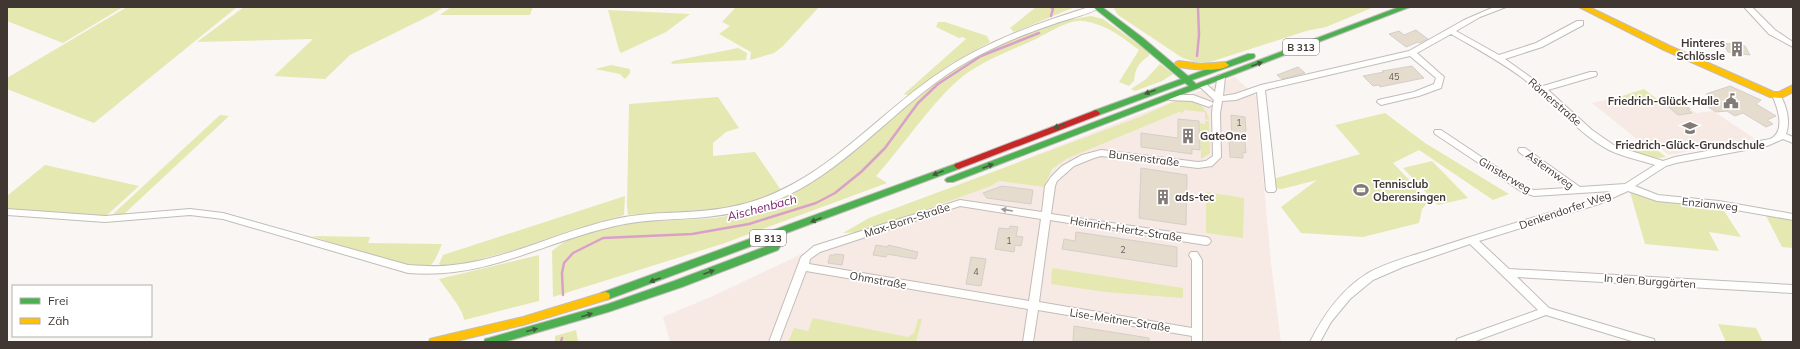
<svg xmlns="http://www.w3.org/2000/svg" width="1800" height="349" viewBox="0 0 1800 349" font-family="Mulish,sans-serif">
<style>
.built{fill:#f7eae5}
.green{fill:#e5e8b0}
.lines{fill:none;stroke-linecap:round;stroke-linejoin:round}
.stream{stroke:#d9a0ca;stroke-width:2.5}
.building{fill:#e6dcce;stroke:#d3cfca}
.street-casing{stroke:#c2bcb9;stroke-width:2}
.fast-casing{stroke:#c2bcb9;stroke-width:2}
.slow-casing{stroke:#c2bcb9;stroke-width:2}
.jam-casing{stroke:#c2bcb9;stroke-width:2}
.street{fill:#fefefd;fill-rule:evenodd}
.fast{fill:#4caf50;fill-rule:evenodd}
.slow{fill:#ffc107;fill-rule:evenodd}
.jam{fill:#c62828;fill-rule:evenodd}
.oneway{fill:#445b3c}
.oneway2{fill:#9f9a98}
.labels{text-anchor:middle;stroke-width:3.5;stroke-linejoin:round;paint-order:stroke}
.number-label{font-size:9px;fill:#6a605a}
.shield{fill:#fff;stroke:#797370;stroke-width:1}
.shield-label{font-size:10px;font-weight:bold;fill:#403733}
.poi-label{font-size:11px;font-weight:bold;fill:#403733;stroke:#fff;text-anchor:start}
.street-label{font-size:11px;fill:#403733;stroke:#fff}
.water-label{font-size:12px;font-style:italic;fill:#761667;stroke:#fff}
</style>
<rect width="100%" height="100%" fill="#faf6f4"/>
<!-- built -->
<g class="built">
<path d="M 1235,77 L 1256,96 L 1271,263 L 1281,342 L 670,342 L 663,317 L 715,295 L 808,251 L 999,181 L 1018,162 Z"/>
<path d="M 1622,96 L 1638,107 L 1681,101 L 1696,113 L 1713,111 L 1755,139 L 1669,155 L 1652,143 L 1644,145 L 1592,103 Z"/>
</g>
<!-- green -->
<g class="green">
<path d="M 7,7 L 123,7 L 63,43 L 7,21 Z"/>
<path d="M 127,7 L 237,7 L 94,123 L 7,89 L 7,78 Z"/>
<path d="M 244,7 L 444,7 L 431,15 L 350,55 L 325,79 L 274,76 L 313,39 L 197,42 Z"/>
<path d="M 451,7 L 533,7 L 530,15 L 440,15 Z"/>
<path d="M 736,7 L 819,7 L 783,46 L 774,53 L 750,60 L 751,52 L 719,34 L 730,26 L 722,22 Z"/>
<path d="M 1036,7 L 1075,7 L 1014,32 L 1010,28 Z"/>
<path d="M 1113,7 L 1374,7 L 1326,27 L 1306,31 L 1207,63 L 1194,62 L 1181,57 L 1118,15 Z"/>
<path d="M 608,10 L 690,14 L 666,32 L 621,53 L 619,50 Z"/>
<path d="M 1091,16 L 1103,19 L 1149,52 L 1149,56 C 1139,62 1135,69 1134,81 L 1129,86 L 1119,82 L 1139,50 C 1122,37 1106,24 1083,21 C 1070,19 1050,32 1038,38 C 1011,51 979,61 956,82 C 926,110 903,146 876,176 L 887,183 L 725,243 L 553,297 L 552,251 C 590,218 652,222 700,219 C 724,218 751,212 773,202 C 840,172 889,115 949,74 C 989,45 1042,23 1091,16 Z"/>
<path d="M 938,22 L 945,22 L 987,36 L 990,42 L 954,62 L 937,73 L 910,96 L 904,94 L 966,39 L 963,37 L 959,38 L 936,27 Z"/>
<path d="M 738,48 L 747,53 L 746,60 L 671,64 L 673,61 Z"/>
<path d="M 1160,64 L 1173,74 L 1162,81 L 1135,91 L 1131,89 L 1146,79 Z"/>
<path d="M 611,65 L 630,69 L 630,73 L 625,79 L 620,74 L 595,69 Z"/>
<path d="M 1644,89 L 1662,103 L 1638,107 L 1622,96 Z"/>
<path d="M 718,97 L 739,128 L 726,132 L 713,143 L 713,156 L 755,152 L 781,190 L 752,203 L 729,208 L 628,215 L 627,206 L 629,104 Z"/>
<path d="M 1185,99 L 1199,102 L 1207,113 L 1209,120 L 1205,119 L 1205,112 L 1184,110 L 1183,113 L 1179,112 L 1066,159 L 1052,169 L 1044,187 L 999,181 L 991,186 L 863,232 L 843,233 L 869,218 L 1140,117 L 1173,102 Z"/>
<path d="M 1385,113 L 1425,143 L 1509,194 L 1493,200 L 1419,150 L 1393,163 L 1429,201 L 1422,209 L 1419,223 L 1363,237 L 1301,233 L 1281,207 L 1317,180 L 1282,189 L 1274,188 L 1273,179 L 1360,154 L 1335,125 Z"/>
<path d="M 220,115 L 229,116 L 123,215 L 111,216 Z"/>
<path d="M 1205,121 L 1209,121 L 1210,153 L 1201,159 L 1200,123 L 1205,124 Z"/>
<path d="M 1653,147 L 1666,157 L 1659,158 L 1628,152 Z"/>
<path d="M 1432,161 L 1468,198 L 1438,205 L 1403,168 Z"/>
<path d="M 45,165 L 139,186 L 106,216 L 7,209 L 7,196 Z"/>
<path d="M 1206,192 L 1244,198 L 1243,238 L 1206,233 Z"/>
<path d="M 1630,192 C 1642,193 1651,198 1663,201 C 1682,205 1702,206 1722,208 L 1741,237 L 1709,232 L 1719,251 L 1645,244 Z"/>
<path d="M 625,196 L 624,215 L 569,231 L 518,249 L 473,261 L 442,267 L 439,264 L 443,255 Z"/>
<path d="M 1765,214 L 1793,219 L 1793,248 L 1782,247 Z"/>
<path d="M 312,236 L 370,237 L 368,243 L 442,244 C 439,250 435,264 428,267 C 415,272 329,242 312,236 Z"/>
<path d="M 539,255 L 539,301 L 464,320 C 464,310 445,288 439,279 Z"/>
<path d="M 1052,268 L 1183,288 L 1183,298 L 1105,292 L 1051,284 Z"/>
<path d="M 813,318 L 908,337 L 914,333 L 918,319 L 922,319 L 916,342 L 788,342 L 794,328 L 808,331 Z"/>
<path d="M 1718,324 L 1756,328 L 1763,342 L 1726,342 Z"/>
<path d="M 576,330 L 578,342 L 555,342 L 555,336 Z"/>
</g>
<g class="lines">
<!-- stream -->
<g class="stream">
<path d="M 1051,7 L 1053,9 L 1051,16"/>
<path d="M 1197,56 L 1199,35 L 1198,7"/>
<path d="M 563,295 L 562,273 L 564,263 L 573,253 L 603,238 L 692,234 L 749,224 L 816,203 L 835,193 L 861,172 L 885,148 L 918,103 L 938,84 L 981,56 L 1039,33"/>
<path d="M 561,342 L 562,338"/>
</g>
</g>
<!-- building -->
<g class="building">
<path d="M 1416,30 L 1428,39 L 1419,43 L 1418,42 L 1406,47 L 1389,34 L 1399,31 L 1404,35 Z"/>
<path d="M 1723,43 L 1745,46 L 1750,55 L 1728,52 Z"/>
<path d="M 1412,66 L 1424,78 L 1380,87 L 1379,85 L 1373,86 L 1363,76 L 1384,72 L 1382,71 Z"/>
<path d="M 1298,67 L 1305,73 L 1282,79 L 1277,75 Z"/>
<path d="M 1730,86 L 1761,100 L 1756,104 L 1776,116 L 1767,120 L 1773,124 L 1766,127 L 1743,113 L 1735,116 L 1727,111 L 1716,112 L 1701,102 L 1711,98 L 1706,94 Z"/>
<path d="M 1681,101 L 1690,109 L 1687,109 L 1692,113 L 1678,115 L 1665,104 Z"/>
<path d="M 1231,115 L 1245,117 L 1246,131 L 1244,131 L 1246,153 L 1243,152 L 1243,158 L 1230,157 L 1229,141 L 1232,141 Z"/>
<path d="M 1178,119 L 1199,121 L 1200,150 L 1192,149 L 1192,154 L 1141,147 L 1141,133 L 1178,138 Z"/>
<path d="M 1141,168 L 1187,175 L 1186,225 L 1139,218 Z"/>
<path d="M 1002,186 L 1033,190 L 1031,204 L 987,198 L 983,193 Z"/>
<path d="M 1010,226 L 1018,227 L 1016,236 L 1023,237 L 1021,246 L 1015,245 L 1014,252 L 995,249 L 999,228 L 1009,229 Z"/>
<path d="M 1076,232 L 1177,247 L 1177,267 L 1062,249 L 1064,239 L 1075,241 Z"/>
<path d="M 876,245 L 888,247 L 888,245 L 918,252 L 916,259 L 887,254 L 886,257 L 873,255 Z"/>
<path d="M 835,254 L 844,255 L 842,265 L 828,263 L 830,255 L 835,255 Z"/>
<path d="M 971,257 L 986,259 L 981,286 L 966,284 Z"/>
<path d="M 1074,326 L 1149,338 L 1149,342 L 1073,341 Z"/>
</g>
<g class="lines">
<!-- street casing -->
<g class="street-casing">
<g id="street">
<path d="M 1089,7 L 1101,7 C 1091,14 1067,19 1054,24 C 1024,34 995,46 967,62 C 906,97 862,154 800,189 C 771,205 739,214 706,217 C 676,220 644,219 615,226 C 560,238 510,265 454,272 C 438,274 423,274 408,273 L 223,219 L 190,215 L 105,222 L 7,215 L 7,209 L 105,216 L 190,209 L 223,213 L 408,265 C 423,266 438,267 453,265 C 509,259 560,231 615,219 C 653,210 692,215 730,207 C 752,203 773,195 793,184 C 848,154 890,105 942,71 C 987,41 1038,23 1089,7 Z"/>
<path d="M 1494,7 L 1506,7 L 1480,17 L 1456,31 L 1499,55 L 1536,43 L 1577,21 L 1583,21 L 1583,25 L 1542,47 L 1505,59 L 1543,86 L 1590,72 L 1596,72 L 1597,74 L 1596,76 L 1548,90 L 1592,130 L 1615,146 L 1663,161 L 1675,157 L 1770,139 C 1786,132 1778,108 1772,95 L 1776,92 L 1779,93 C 1786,104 1791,121 1786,134 L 1793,137 L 1793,143 L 1783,139 L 1767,146 L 1676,163 L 1666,166 L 1635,186 L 1658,195 L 1719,201 L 1793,214 L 1793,220 L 1719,207 L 1657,201 L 1628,191 L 1599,204 L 1479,241 L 1509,269 L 1793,285 L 1793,293 L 1517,277 L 1549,308 L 1650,338 L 1654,339 L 1655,342 L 1635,342 L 1546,315 L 1473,342 L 1456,342 L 1457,339 L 1538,310 L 1470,244 L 1403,267 L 1373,280 L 1350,299 L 1331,322 L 1320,342 L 1310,342 C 1323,316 1340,291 1365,275 C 1381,264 1412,256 1430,250 C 1484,232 1538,216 1593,200 L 1611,191 L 1534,196 L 1522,192 L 1435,134 L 1434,132 L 1435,130 L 1441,130 L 1528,188 L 1534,190 L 1568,188 L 1519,152 L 1518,150 L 1519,148 L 1525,148 L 1580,187 L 1625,184 L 1655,165 C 1640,160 1623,157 1609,150 C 1578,134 1556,103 1529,83 C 1505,64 1477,49 1451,34 L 1417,53 L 1444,77 L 1441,88 L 1419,96 L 1381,105 L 1377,102 L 1378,100 L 1414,92 L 1434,84 L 1436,78 L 1410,56 L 1265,90 L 1276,190 L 1274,192 L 1268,192 L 1266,190 L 1257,92 L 1236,100 L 1222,101 L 1220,113 L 1221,157 L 1212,166 L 1198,168 L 1101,156 L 1094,158 L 1074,166 L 1057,181 L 1055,186 L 1051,214 L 1206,237 L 1209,238 L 1211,241 L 1209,244 L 1206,245 L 1050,220 L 1039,302 L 1192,328 L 1192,260 L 1189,255 L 1191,252 L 1197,252 L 1202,260 L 1202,342 L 1192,342 L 1192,336 L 1038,310 L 1033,342 L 1023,342 L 1028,309 L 806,271 L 779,342 L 769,342 L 801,257 L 814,246 L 960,200 L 1042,212 L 1045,186 L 1051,177 L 1062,166 L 1082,155 L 1101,150 L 1198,162 L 1206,161 L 1213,156 L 1212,113 L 1213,104 L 1209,107 L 1192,101 L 1170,100 L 1166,97 L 1167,95 L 1193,95 L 1212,102 L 1213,104 L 1214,100 L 1198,85 L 1199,83 L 1205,83 L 1215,92 L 1218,75 L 1224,75 L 1225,77 L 1223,96 L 1235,94 L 1261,85 L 1409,51 L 1464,20 ZM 960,206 L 1041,219 L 1029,301 L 809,264 L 810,259 L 820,252 Z"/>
<path d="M 1744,7 L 1752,7 L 1775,30 L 1793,42 L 1793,47 L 1769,34 Z"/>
</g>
</g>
<!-- fast casing -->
<g class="fast-casing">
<g id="fast">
<path d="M 1093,7 L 1102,7 L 1143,38 L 1188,76 L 1248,54 L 1254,54 L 1255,56 L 1254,58 L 1192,80 L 1196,84 L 1399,7 L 1410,7 L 953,182 L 947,182 L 945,180 L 947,178 L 1189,86 L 1185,83 L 1099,115 L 1093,115 L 1092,113 L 1093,111 L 1181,79 L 1137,42 Z"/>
<path d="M 958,163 L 962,166 L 961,168 L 609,299 L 605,300 L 601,299 L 600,296 L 601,293 Z"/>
<path d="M 775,243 L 778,244 L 780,247 L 778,250 L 682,287 L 608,312 L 504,342 L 484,342 L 485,339 L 489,338 L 608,304 L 674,281 Z"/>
</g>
</g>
<!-- slow casing -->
<g class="slow-casing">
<g id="slow">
<path d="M 1579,7 L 1589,7 L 1670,46 L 1774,92 L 1779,92 L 1793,85 L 1793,92 L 1781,98 L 1770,97 L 1664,50 Z"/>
<path d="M 1179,61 L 1201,64 L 1225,62 L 1229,65 C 1221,73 1187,69 1176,66 L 1175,64 L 1176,62 Z"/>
<path d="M 605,292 L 609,293 L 610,296 L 609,299 L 523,325 L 452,342 L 429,342 L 430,339 L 434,338 L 523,317 Z"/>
</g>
</g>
<!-- jam casing -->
<g class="jam-casing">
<path id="jam" d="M 1096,110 L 1100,113 L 1099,115 L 961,168 L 958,169 L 954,166 L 955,164 Z"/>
</g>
<!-- street -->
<use href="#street" class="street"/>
<!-- fast -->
<use href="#fast" class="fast"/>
<!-- slow -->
<use href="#slow" class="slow"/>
<!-- jam -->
<use href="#jam" class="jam"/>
</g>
<!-- one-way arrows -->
<defs><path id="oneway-solid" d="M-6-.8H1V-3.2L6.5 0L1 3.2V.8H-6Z"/></defs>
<g class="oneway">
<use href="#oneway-solid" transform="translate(1257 64) rotate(-21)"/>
<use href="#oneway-solid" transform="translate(1150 92) rotate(160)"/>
<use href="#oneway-solid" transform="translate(1059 126) rotate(160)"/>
<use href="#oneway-solid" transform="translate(988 166) rotate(-21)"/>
<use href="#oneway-solid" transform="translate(938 173) rotate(158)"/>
<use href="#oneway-solid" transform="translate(816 220) rotate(159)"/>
<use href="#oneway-solid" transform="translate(709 272) rotate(-21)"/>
<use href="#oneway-solid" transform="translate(655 280) rotate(160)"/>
<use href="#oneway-solid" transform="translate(587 315) rotate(-17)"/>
<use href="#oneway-solid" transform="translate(532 330) rotate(-15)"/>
</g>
<use class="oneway2" href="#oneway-solid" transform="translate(1007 210) rotate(-171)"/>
<!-- icons -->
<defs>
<g id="building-bare" transform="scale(1.2)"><path d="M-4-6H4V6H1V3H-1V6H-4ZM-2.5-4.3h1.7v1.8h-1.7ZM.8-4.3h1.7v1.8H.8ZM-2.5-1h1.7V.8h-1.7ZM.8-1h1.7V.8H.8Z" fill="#817a77" stroke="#fff" stroke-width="2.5" paint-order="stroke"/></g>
<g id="civic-bare" transform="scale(1.2)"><path d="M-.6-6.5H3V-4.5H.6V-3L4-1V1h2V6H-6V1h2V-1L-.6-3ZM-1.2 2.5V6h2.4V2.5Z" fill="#817a77" stroke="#fff" stroke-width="2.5" paint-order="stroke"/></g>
<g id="school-bare" transform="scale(1.2)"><path d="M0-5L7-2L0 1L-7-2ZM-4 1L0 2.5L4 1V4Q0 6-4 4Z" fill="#817a77" stroke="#fff" stroke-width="2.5" paint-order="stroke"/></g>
<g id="stadium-bare" transform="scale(1.2)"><path d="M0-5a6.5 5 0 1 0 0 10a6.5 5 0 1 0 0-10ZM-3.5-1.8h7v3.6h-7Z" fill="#817a77" stroke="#fff" stroke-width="2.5" paint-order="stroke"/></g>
</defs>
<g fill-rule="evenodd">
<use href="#building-bare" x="1737" y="49"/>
<use href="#civic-bare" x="1731" y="101"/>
<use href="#school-bare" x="1690" y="128"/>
<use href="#building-bare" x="1188" y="136"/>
<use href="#stadium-bare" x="1361" y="190"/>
<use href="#building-bare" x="1163" y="197"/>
</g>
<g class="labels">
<!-- number labels -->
<g class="number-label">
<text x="1394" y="80">45</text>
<text x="1239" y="126">1</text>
<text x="1009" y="244">1</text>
<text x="1123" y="253">2</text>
<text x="976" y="275">4</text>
</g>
<!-- shield labels -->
<g class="shield">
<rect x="1283" y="39" width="36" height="16" rx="3"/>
<rect x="750" y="230" width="36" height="16" rx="3"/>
</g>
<g class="shield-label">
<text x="1301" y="51">B 313</text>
<text x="768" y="242">B 313</text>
</g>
<!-- poi labels -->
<g class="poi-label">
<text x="1725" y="47" text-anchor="end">Hinteres<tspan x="1725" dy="13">Schlössle</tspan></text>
<text x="1719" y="105" text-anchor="end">Friedrich-Glück-Halle</text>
<text x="1200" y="140">GateOne</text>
<text x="1690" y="149" text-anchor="middle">Friedrich-Glück-Grundschule</text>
<text x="1373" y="188">Tennisclub<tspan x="1373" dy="13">Oberensingen</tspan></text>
<text x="1175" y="201">ads-tec</text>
</g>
<!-- street labels -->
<g class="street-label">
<text transform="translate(1555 102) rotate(41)" y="4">Römerstraße</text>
<text transform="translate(1144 158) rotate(7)" y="4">Bunsenstraße</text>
<text transform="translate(1550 170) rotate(36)" y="4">Asternweg</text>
<text transform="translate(1505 175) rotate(31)" y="4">Ginsterweg</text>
<text transform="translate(1710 204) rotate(6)" y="4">Enzianweg</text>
<text transform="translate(1565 210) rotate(-19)" y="4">Denkendorfer Weg</text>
<text transform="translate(907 220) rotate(-18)" y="4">Max-Born-Straße</text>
<text transform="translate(1126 229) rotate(9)" y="4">Heinrich-Hertz-Straße</text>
<text transform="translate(878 280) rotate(10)" y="4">Ohmstraße</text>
<text transform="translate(1650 281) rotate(4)" y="4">In den Burggärten</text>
<text transform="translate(1120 320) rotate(9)" y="4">Lise-Meitner-Straße</text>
</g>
<!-- water labels -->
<g class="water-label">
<text transform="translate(762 208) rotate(-15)" y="4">Aischenbach</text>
</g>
</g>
<!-- border -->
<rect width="1800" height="349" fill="none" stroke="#403733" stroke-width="16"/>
<!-- legend -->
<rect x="12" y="285" width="140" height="52" fill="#ffffff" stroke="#b3afad"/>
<rect x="20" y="298" width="20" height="6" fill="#4caf50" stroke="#b3afad"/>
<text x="48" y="305" font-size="12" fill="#403733">Frei</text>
<rect x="20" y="318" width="20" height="6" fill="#ffc107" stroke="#b3afad"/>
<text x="48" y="325" font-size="12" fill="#403733">Zäh</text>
</svg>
